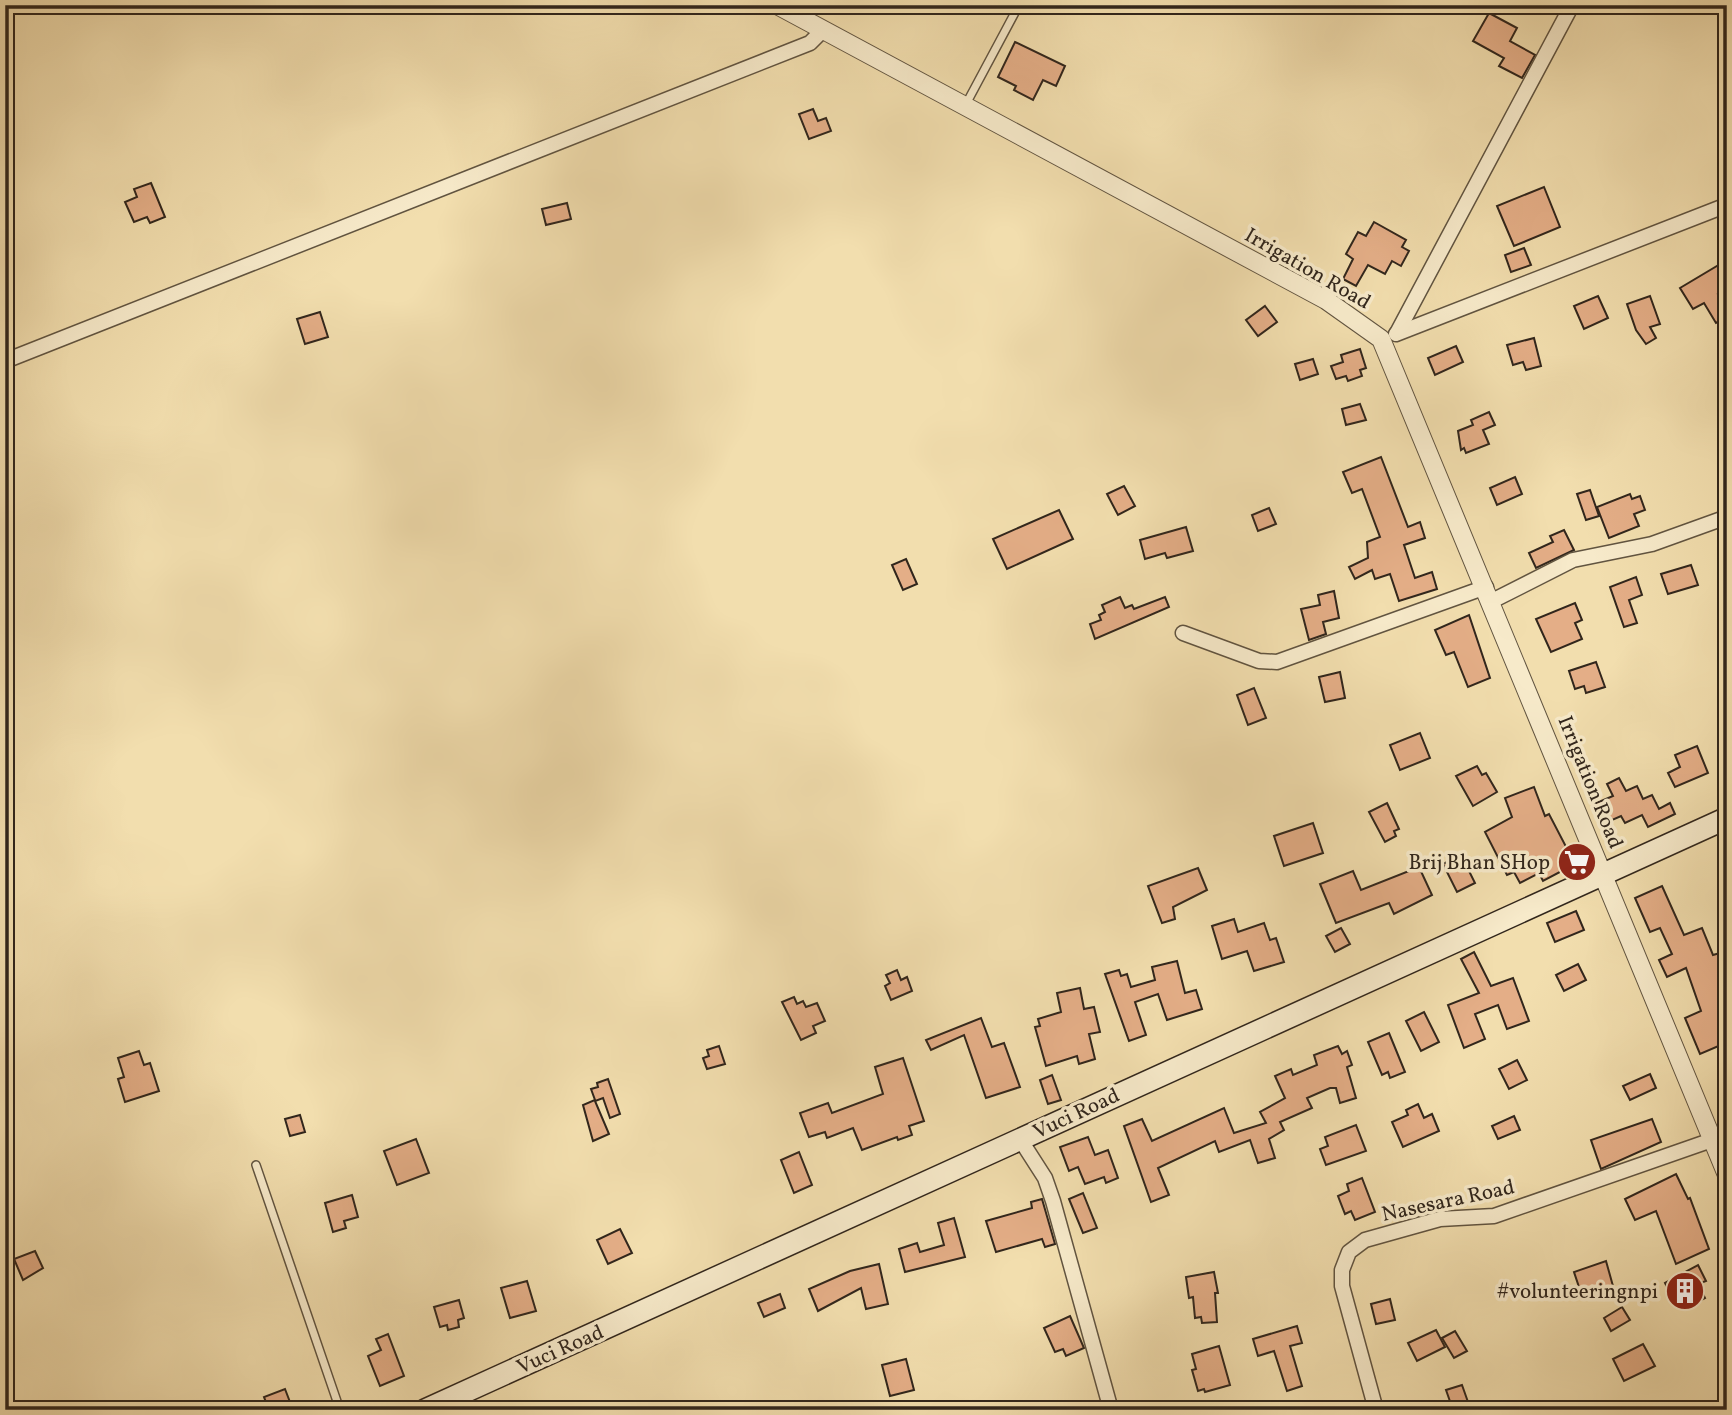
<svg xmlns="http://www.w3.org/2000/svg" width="1732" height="1415" viewBox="0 0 1732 1415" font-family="Vollkorn,serif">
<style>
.building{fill:#e4ae87;stroke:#31261c;stroke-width:2}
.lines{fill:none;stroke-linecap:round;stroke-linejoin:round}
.service-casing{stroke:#615440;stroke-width:10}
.minor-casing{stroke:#615440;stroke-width:17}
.tertiary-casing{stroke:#615440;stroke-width:20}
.secondary-casing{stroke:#31261c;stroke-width:24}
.service{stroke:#f7eaca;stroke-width:7}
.minor{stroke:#f7eaca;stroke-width:14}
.tertiary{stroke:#f7eaca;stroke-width:18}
.secondary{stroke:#f7eaca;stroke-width:21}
.labels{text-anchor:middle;stroke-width:7;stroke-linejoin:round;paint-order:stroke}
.street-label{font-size:21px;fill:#31261c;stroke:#f7eaca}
.poi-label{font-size:21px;fill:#31261c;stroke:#f7eaca;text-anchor:end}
</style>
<rect width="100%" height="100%" fill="#f2deae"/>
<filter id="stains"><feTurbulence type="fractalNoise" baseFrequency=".00286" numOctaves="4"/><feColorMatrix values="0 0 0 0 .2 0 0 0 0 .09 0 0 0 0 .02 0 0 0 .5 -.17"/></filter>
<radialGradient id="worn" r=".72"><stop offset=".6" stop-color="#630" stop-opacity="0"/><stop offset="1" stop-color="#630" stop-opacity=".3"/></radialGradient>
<!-- building -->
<g class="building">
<path d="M 1489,13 L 1517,28 L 1510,41 L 1535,55 L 1522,78 L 1499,66 L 1504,58 L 1473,41 Z"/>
<path d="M 1015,42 L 1065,66 L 1056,86 L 1043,80 L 1033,100 L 1014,90 L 1016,86 L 998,77 Z"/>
<path d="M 813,109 L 818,121 L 826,118 L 831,131 L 809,139 L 799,114 Z"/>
<path d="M 151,183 L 165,217 L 150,223 L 147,217 L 134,222 L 125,202 L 137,197 L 134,189 Z"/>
<path d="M 1544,187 L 1560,227 L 1514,246 L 1497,206 Z"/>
<path d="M 567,203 L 571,219 L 546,225 L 542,209 Z"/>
<path d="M 1374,222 L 1406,240 L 1402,247 L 1409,251 L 1401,266 L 1392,261 L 1385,274 L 1368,265 L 1356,286 L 1343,279 L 1353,259 L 1346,254 L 1358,232 L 1366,236 Z"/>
<path d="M 1524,248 L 1531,265 L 1511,272 L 1505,255 Z"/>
<path d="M 1727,260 L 1727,289 L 1718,294 L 1727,308 L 1727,317 L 1716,323 L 1704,303 L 1693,309 L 1680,288 Z"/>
<path d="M 1598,296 L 1608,318 L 1584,329 L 1574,306 Z"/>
<path d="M 1650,296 L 1660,324 L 1650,327 L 1656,338 L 1646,344 L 1636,330 L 1627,304 Z"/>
<path d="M 1265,306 L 1277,322 L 1258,336 L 1246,320 Z"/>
<path d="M 320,312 L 328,337 L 305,344 L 297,319 Z"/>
<path d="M 1534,338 L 1541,366 L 1526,370 L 1523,362 L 1513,365 L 1507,345 Z"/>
<path d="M 1456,346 L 1463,362 L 1435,375 L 1428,358 Z"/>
<path d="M 1360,349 L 1366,368 L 1360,370 L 1362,376 L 1348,381 L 1346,376 L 1336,379 L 1331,366 L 1343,362 L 1341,355 Z"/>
<path d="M 1313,359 L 1318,374 L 1300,380 L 1295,364 Z"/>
<path d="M 1360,404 L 1366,420 L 1346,425 L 1342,409 Z"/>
<path d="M 1489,412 L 1495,425 L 1483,430 L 1489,444 L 1466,453 L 1464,448 L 1461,450 L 1458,431 L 1473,425 L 1471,420 Z"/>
<path d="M 1381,457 L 1408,527 L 1420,522 L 1425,538 L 1404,545 L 1415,578 L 1432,572 L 1437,589 L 1399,601 L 1390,574 L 1375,579 L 1372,570 L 1355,579 L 1349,567 L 1368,558 L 1367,542 L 1380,537 L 1362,489 L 1352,493 L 1343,472 Z"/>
<path d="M 1515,477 L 1522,494 L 1497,505 L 1490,488 Z"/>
<path d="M 1124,486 L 1135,506 L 1118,515 L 1107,494 Z"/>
<path d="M 1590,490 L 1599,516 L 1586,520 L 1577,494 Z"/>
<path d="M 1630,494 L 1632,499 L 1640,496 L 1645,510 L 1634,514 L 1639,526 L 1609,538 L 1597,507 Z"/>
<path d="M 1269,508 L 1276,524 L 1258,531 L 1252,515 Z"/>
<path d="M 1059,510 L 1073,539 L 1007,569 L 993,539 Z"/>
<path d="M 1186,527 L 1193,551 L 1167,558 L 1165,553 L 1145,559 L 1140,540 Z"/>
<path d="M 1564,530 L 1574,550 L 1536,568 L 1529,553 L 1553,542 L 1550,536 Z"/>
<path d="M 906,559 L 917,584 L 903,590 L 892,565 Z"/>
<path d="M 1691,565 L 1698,585 L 1668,594 L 1661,574 Z"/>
<path d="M 1636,577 L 1642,595 L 1629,600 L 1637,623 L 1624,627 L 1610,587 Z"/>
<path d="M 1334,591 L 1339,618 L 1323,622 L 1326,634 L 1309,640 L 1301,609 L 1320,605 L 1318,595 Z"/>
<path d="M 1120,597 L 1125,608 L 1132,605 L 1134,609 L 1165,597 L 1169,607 L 1095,639 L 1090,624 L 1101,620 L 1099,615 L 1105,612 L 1102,605 Z"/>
<path d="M 1575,603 L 1582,620 L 1575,623 L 1582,639 L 1551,652 L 1536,619 Z"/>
<path d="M 1469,615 L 1490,678 L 1468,687 L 1454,652 L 1446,655 L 1435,630 Z"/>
<path d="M 1596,662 L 1605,687 L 1586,693 L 1584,686 L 1575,689 L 1569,671 Z"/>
<path d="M 1340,672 L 1345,698 L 1325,702 L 1319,677 Z"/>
<path d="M 1254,688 L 1266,718 L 1248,725 L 1237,695 Z"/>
<path d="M 1420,733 L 1430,758 L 1400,770 L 1390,745 Z"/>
<path d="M 1697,746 L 1708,773 L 1675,787 L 1668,773 L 1680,767 L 1675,755 Z"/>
<path d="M 1477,766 L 1482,775 L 1486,773 L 1497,792 L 1473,806 L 1456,776 Z"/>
<path d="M 1619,778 L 1626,791 L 1637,786 L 1643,799 L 1652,795 L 1659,809 L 1670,803 L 1675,814 L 1648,827 L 1642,815 L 1625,823 L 1621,816 L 1603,824 L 1594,804 L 1613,796 L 1607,784 Z"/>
<path d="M 1534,787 L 1545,816 L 1549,814 L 1575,864 L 1543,881 L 1539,873 L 1520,883 L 1514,872 L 1507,875 L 1485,832 L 1512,817 L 1505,798 Z"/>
<path d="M 1387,803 L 1399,829 L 1394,831 L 1396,836 L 1385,842 L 1369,812 Z"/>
<path d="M 1313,823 L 1323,853 L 1284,866 L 1274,836 Z"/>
<path d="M 1461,855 L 1475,883 L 1457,892 L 1443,864 Z"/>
<path d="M 1419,867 L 1432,895 L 1394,914 L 1389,903 L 1336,923 L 1320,884 L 1353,871 L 1361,890 Z"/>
<path d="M 1198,868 L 1207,890 L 1173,907 L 1175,919 L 1162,923 L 1148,886 Z"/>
<path d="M 1662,886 L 1684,935 L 1702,928 L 1713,955 L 1720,953 L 1727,972 L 1727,1038 L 1719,1041 L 1721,1045 L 1700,1054 L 1685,1018 L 1701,1011 L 1686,968 L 1667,977 L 1659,960 L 1672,954 L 1660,928 L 1650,932 L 1635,898 Z"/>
<path d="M 1576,911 L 1584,930 L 1555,942 L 1547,923 Z"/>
<path d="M 1234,919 L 1238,932 L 1264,923 L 1270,940 L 1276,938 L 1284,962 L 1254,971 L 1247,951 L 1222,959 L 1212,926 Z"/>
<path d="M 1341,928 L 1350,944 L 1335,952 L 1326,936 Z"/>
<path d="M 1474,952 L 1491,986 L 1513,978 L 1529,1021 L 1507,1029 L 1498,1005 L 1475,1014 L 1485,1039 L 1464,1048 L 1448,1005 L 1479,993 L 1461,959 Z"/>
<path d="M 1177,961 L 1185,993 L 1196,990 L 1202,1009 L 1167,1020 L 1158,994 L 1135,1002 L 1146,1035 L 1129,1041 L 1105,974 L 1119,970 L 1121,976 L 1127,974 L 1131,987 L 1155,980 L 1152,967 Z"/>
<path d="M 1578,964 L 1586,980 L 1564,991 L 1556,975 Z"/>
<path d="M 897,970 L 901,980 L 907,977 L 912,991 L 891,1000 L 885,986 L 890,983 L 886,975 Z"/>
<path d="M 1080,988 L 1084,1009 L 1094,1007 L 1100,1032 L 1089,1034 L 1095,1059 L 1079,1064 L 1077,1056 L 1046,1066 L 1035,1027 L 1040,1026 L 1038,1019 L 1061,1012 L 1057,993 Z"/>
<path d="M 794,997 L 797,1004 L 803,1001 L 806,1007 L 817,1003 L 825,1021 L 813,1026 L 816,1033 L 801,1040 L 782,1002 Z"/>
<path d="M 1424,1012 L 1439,1042 L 1421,1051 L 1406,1021 Z"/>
<path d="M 981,1018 L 992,1047 L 1004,1043 L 1020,1087 L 986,1098 L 964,1035 L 931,1050 L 926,1040 Z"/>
<path d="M 1389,1033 L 1405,1072 L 1390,1078 L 1388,1072 L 1382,1075 L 1368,1042 Z"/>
<path d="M 719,1046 L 725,1064 L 707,1069 L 703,1058 L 709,1056 L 707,1050 Z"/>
<path d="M 1338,1046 L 1342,1054 L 1347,1051 L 1352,1065 L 1347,1067 L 1356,1098 L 1340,1103 L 1336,1088 L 1330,1088 L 1307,1098 L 1312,1108 L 1280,1122 L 1284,1130 L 1269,1139 L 1275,1158 L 1258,1163 L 1250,1140 L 1219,1152 L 1215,1141 L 1158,1168 L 1169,1195 L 1151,1202 L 1124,1126 L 1142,1119 L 1152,1141 L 1224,1108 L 1234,1133 L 1266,1123 L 1260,1112 L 1285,1098 L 1275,1076 L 1291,1069 L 1293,1075 L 1317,1065 L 1314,1055 Z"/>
<path d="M 139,1051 L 144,1065 L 150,1063 L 159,1091 L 125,1102 L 118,1079 L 124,1077 L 118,1058 Z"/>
<path d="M 903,1058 L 924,1121 L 909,1126 L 912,1135 L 898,1140 L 897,1137 L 862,1150 L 853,1128 L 827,1138 L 825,1132 L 809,1137 L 800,1113 L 828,1103 L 832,1113 L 883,1094 L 875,1067 Z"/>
<path d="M 1517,1060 L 1527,1080 L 1509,1089 L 1499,1069 Z"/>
<path d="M 1650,1074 L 1656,1088 L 1630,1100 L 1623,1086 Z"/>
<path d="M 1052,1075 L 1061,1100 L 1048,1104 L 1040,1080 Z"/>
<path d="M 608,1079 L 620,1114 L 610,1118 L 603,1098 L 595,1101 L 609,1134 L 593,1141 L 583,1105 L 595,1100 L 591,1089 L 598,1087 L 597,1083 Z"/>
<path d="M 1418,1104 L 1424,1118 L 1432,1114 L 1439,1131 L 1403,1147 L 1392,1122 L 1408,1115 L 1406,1110 Z"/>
<path d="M 300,1115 L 305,1132 L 290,1136 L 285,1119 Z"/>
<path d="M 1514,1116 L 1520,1130 L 1498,1139 L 1492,1126 Z"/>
<path d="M 1652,1119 L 1661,1142 L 1601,1169 L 1591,1140 Z"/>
<path d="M 1356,1125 L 1366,1151 L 1326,1165 L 1320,1149 L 1328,1146 L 1325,1137 Z"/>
<path d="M 1088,1137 L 1095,1155 L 1108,1150 L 1118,1178 L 1106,1183 L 1104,1177 L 1085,1184 L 1078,1167 L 1069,1171 L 1060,1147 Z"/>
<path d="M 416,1139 L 429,1173 L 397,1185 L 384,1151 Z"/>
<path d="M 799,1152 L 812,1185 L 794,1193 L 781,1160 Z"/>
<path d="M 1676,1174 L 1688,1199 L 1690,1198 L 1709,1249 L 1676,1264 L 1656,1211 L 1635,1220 L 1625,1199 Z"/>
<path d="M 1362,1178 L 1375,1212 L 1355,1220 L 1351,1211 L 1345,1214 L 1338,1196 L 1349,1191 L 1347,1184 Z"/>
<path d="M 1083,1193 L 1097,1228 L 1083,1233 L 1069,1199 Z"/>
<path d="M 352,1195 L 358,1217 L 344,1221 L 346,1228 L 333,1232 L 325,1203 Z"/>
<path d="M 1042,1199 L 1055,1244 L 1045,1247 L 1042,1239 L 996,1252 L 986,1221 L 1032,1208 L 1031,1202 Z"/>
<path d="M 954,1218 L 965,1257 L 905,1272 L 899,1249 L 917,1243 L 920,1252 L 944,1245 L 938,1223 Z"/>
<path d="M 620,1229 L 632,1253 L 608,1264 L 597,1240 Z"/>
<path d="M 35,1251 L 43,1268 L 23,1280 L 14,1259 Z"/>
<path d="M 1606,1261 L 1613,1286 L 1582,1296 L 1574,1272 Z"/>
<path d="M 879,1264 L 888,1304 L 866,1309 L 861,1288 L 818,1311 L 809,1289 L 850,1271 Z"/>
<path d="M 1698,1265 L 1706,1281 L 1698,1284 L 1705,1298 L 1684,1309 L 1681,1303 L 1676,1305 L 1665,1283 Z"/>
<path d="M 1214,1272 L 1218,1293 L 1215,1293 L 1217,1322 L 1202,1323 L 1201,1317 L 1195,1318 L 1193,1297 L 1189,1298 L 1186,1277 Z"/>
<path d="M 527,1281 L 536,1311 L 510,1318 L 501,1288 Z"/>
<path d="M 780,1294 L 785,1308 L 764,1317 L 758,1303 Z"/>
<path d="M 1390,1299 L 1395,1320 L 1376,1324 L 1371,1304 Z"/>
<path d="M 459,1300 L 464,1318 L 458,1320 L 459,1327 L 448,1330 L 447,1325 L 440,1327 L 434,1307 Z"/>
<path d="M 1622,1307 L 1630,1320 L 1611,1331 L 1604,1318 Z"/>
<path d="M 1070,1316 L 1084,1348 L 1066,1356 L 1063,1349 L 1055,1352 L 1044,1328 Z"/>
<path d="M 1297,1326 L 1302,1343 L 1290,1346 L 1302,1386 L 1287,1391 L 1274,1351 L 1258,1356 L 1253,1339 Z"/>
<path d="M 1436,1330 L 1445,1347 L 1417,1361 L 1408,1343 Z"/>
<path d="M 1455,1331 L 1467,1351 L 1454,1358 L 1442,1338 Z"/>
<path d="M 388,1334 L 404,1376 L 380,1386 L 368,1356 L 381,1350 L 376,1339 Z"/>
<path d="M 1643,1344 L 1655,1366 L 1624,1381 L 1613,1359 Z"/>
<path d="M 1219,1346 L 1230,1385 L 1205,1392 L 1204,1389 L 1198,1391 L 1192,1370 L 1196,1369 L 1192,1354 Z"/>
<path d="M 906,1359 L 914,1390 L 890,1396 L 882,1365 Z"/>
<path d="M 1462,1385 L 1468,1402 L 1452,1407 L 1446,1390 Z"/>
<path d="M 285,1389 L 293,1410 L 269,1410 L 264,1397 Z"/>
</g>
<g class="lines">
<!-- service casing -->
<g class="service-casing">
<g id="service">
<path d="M 965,106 L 1019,5"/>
<path d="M 256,1165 L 340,1410"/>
</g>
</g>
<!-- minor casing -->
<g class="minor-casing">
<g id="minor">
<path d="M 1397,333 L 1572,5"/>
<path d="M 1396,334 L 1727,205"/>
<path d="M 5,361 L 810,43 L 823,30"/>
<path d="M 1492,601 L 1573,560 L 1652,544 L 1727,517"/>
<path d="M 1183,633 L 1259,661 L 1277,662 L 1486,587"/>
<path d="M 1020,1139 L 1045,1178 L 1053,1201 L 1111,1410"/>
<path d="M 1376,1410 L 1342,1286 L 1342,1270 L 1349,1252 L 1365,1240 L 1440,1219 L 1494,1216 L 1712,1140"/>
</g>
</g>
<!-- tertiary casing -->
<g class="tertiary-casing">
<path id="tertiary" d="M 777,5 L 1326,300 L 1381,339 L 1727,1175"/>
</g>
<!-- secondary casing -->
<g class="secondary-casing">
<path id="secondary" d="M 425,1410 L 1727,818"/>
</g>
<!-- service -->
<use href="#service" class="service"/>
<!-- minor -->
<use href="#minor" class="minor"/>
<!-- tertiary -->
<use href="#tertiary" class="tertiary"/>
<!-- secondary -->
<use href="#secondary" class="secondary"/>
</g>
<!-- icons -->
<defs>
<g id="supermarket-disc" transform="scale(2.0125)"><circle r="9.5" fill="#8f2418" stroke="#f7eaca"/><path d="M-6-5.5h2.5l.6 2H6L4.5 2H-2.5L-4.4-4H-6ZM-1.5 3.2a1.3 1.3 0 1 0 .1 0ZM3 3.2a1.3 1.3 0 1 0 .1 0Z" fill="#fff"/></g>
<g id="building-disc" transform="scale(2.0125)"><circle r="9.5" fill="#8f2418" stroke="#f7eaca"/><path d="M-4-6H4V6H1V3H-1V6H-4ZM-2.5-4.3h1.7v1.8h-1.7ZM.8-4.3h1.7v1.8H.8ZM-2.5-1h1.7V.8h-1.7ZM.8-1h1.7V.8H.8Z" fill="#fff"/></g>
</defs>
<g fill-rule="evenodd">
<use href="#supermarket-disc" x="1577" y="862"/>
<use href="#building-disc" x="1685" y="1291"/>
</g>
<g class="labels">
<!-- street labels -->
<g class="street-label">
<text transform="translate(1308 268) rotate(30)" y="7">Irrigation Road</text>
<text transform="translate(1591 782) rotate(68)" y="7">Irrigation Road</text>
<text transform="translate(1076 1113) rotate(-25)" y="7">Vuci Road</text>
<text transform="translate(1448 1200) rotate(-12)" y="7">Nasesara Road</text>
<text transform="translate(560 1349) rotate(-24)" y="7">Vuci Road</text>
</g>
<!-- poi labels -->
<g class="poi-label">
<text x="1550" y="869">Brij Bhan SHop</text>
<text x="1658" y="1298">#volunteeringnpi</text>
</g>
</g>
<!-- margin -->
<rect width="1732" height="1415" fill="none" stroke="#f2deae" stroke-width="28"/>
<rect x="7" y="7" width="1718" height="1401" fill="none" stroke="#31261c" stroke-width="3.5"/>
<rect x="14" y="14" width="1704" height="1387" fill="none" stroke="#31261c" stroke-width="2"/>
<rect width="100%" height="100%" filter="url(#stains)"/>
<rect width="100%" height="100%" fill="url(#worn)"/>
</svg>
